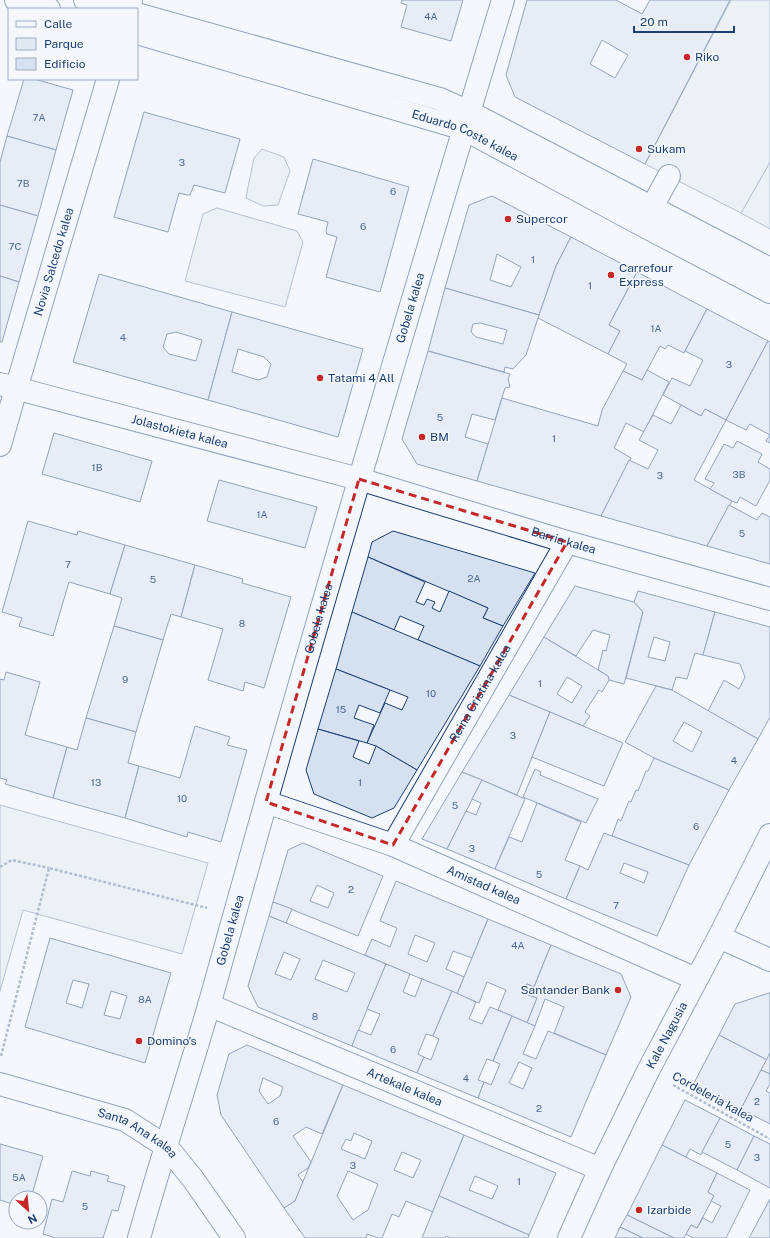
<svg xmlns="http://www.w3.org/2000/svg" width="770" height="1238" viewBox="0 0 770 1238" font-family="'Public Sans',sans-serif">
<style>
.green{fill:#e3e9f0;stroke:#687fa3}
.parking{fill:#e3e8f0;stroke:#687fa3}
.building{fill:#d5e0f0;stroke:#1d3f73;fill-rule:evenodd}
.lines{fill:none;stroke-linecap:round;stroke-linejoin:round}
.street-casing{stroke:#1d3f73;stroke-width:24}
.primary-casing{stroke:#1d3f73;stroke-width:24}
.path{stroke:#5e769c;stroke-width:2.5;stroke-dasharray:3 2;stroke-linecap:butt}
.street{stroke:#f4f7fb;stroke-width:22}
.primary{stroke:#f4f7fb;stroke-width:22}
.marked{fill:none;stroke:#c62828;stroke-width:3;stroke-dasharray:8 5;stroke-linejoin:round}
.poi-dot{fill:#c62828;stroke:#f4f7fb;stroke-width:1.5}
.labels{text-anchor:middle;stroke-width:3;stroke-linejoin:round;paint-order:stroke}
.number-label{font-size:10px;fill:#4b6792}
.poi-label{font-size:12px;fill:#1d3f73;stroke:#f4f7fb;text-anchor:start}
.street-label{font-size:12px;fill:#1d3f73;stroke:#f4f7fb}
</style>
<rect width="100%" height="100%" fill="#f4f7fb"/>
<!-- green -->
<g class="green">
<path d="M 262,149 L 284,157 L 290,171 L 278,205 L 263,206 L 246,198 L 248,187 L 254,158 Z"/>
<path d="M 770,162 L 770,229 L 741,213 Z"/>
<path d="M 217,208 L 297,231 L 303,242 L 285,307 L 185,281 L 203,214 Z"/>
<path d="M 0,805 L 208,863 L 182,954 L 23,910 L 0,991 Z"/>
</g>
<!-- parking -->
<path class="parking" d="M 731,0 L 770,0 L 770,162 L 741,213 L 645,164 Z"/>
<!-- building -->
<g class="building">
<path d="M 402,0 L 463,0 L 451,41 L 401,27 L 407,5 L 401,3 Z"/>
<path d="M 527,0 L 616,0 L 642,14 L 650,0 L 730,0 L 645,164 L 515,97 L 506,75 ZM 602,40 L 628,55 L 615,78 L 590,64 Z"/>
<path d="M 24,79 L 34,79 L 73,90 L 56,150 L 7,136 Z"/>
<path d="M 144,112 L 240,139 L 225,193 L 194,185 L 190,195 L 187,195 L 179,193 L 168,232 L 114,217 Z"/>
<path d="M 7,136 L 56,150 L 38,216 L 0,205 L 0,162 Z"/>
<path d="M 313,159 L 409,187 L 380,292 L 326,277 L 337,237 L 327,234 L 326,231 L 328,222 L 298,214 Z"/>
<path d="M 492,196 L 571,237 L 556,266 L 539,315 L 445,288 L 469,205 ZM 497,254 L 521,267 L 511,287 L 490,280 Z"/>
<path d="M 0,205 L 38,216 L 19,282 L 0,276 Z"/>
<path d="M 571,237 L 637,272 L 609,325 L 620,331 L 608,354 L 538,318 L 556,266 Z"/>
<path d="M 637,272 L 707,309 L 684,353 L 668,345 L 665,349 L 660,346 L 642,380 L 623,371 L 627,364 L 608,354 L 620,331 L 609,325 Z"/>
<path d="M 99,274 L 232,312 L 208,400 L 73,362 ZM 176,332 L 202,340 L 196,361 L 169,354 L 163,347 L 167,334 Z"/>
<path d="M 0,276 L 19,282 L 2,342 L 0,342 Z"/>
<path d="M 445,288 L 539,315 L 526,355 L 513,369 L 505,367 L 504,372 L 428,351 ZM 480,323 L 507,330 L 503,344 L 476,337 L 471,332 L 473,324 Z"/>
<path d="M 707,309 L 768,341 L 726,420 L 705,409 L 701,416 L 663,395 L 672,378 L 690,386 L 703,360 L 685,351 Z"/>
<path d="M 232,312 L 363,349 L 338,437 L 208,400 ZM 238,349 L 264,357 L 271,364 L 267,377 L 258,380 L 232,372 Z"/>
<path d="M 768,341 L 770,342 L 770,443 L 766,441 L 770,435 L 750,424 L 746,430 L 726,420 Z"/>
<path d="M 428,351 L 510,374 L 508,379 L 510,387 L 505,388 L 495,420 L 472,414 L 465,437 L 488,444 L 477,481 L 417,464 L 402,439 Z"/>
<path d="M 647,370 L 669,382 L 644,432 L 626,423 L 614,448 L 631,458 L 601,516 L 477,481 L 502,398 L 598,426 L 602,410 L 623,371 L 642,380 Z"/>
<path d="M 681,405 L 701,416 L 705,409 L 726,420 L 694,480 L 732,501 L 707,546 L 601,516 L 629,460 L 648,469 L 658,450 L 639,440 L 653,415 L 671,424 Z"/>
<path d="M 54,433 L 152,461 L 140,502 L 42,474 Z"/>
<path d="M 737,441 L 762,454 L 758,462 L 770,469 L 770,480 L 756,506 L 740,497 L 737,503 L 732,501 L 710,489 L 714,483 L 705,479 L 724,444 L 733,448 Z"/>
<path d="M 219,480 L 317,507 L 305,548 L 207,521 Z"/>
<path d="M 729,505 L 757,520 L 762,513 L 770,517 L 770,564 L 707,546 Z"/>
<path d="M 28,521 L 77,535 L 78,531 L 125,545 L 110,594 L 69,582 L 53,636 L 19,626 L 22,618 L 2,612 Z"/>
<path d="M 393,531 L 535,573 L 503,626 L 483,618 L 488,608 L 368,557 L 372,542 Z"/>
<path d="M 125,545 L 195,565 L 181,617 L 171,614 L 163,640 L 114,626 L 122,598 L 110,594 Z"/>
<path d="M 368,557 L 425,582 L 416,602 L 424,605 L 427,599 L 435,602 L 432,608 L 440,612 L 449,591 L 488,608 L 483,618 L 503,626 L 480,666 L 418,640 L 424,626 L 400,616 L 394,630 L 352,612 Z"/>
<path d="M 195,565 L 243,579 L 242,583 L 291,597 L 264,688 L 245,682 L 243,691 L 208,680 L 223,629 L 181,617 Z"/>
<path d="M 575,586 L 634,602 L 643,612 L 624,684 L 609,680 L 608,676 L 598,670 L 603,650 L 606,651 L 610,635 L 593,630 L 576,656 L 544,637 Z"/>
<path d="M 638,591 L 715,612 L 703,655 L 695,653 L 687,679 L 676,677 L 672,690 L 626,678 L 643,612 L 634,602 ZM 654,637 L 670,642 L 665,661 L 648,657 Z"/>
<path d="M 352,612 L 480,666 L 417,770 L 376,746 L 367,743 L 385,703 L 402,710 L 408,697 L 336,669 Z"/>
<path d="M 715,612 L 770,627 L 770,717 L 758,739 L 708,711 L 724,680 L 739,689 L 745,677 L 740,664 L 703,655 Z"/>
<path d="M 114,626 L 163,640 L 136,732 L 86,718 Z"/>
<path d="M 544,637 L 608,676 L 609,680 L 602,692 L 599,690 L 585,712 L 590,716 L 583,726 L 509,695 ZM 567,677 L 582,686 L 572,703 L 557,694 Z"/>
<path d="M 336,669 L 390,690 L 380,713 L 359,705 L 354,718 L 374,725 L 367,743 L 318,729 Z"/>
<path d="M 6,672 L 40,682 L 25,735 L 67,747 L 53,798 L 5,784 L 7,780 L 0,778 L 0,679 L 4,680 Z"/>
<path d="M 656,686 L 672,690 L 758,739 L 729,790 L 654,758 L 625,742 ZM 684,722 L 702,732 L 692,752 L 673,741 Z"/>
<path d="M 509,695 L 550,712 L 517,795 L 462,772 Z"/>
<path d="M 550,712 L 623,743 L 604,786 L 532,757 Z"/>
<path d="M 86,718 L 136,732 L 128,763 L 139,766 L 125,818 L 53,798 L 67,747 L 77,750 Z"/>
<path d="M 195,726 L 230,737 L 227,745 L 247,750 L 221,842 L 188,832 L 187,837 L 125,818 L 139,766 L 180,778 Z"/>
<path d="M 318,729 L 359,741 L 353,757 L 369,764 L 376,746 L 417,770 L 394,808 L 372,818 L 314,794 L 306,770 Z"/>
<path d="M 654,758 L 729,790 L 689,865 L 612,836 L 618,819 L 621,821 L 629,801 L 631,802 L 636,790 L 638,791 L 646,771 L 648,771 Z"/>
<path d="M 535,769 L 541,772 L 540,775 L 598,799 L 586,823 L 523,797 Z"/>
<path d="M 462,772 L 482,780 L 447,849 L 422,839 Z"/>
<path d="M 482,780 L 525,799 L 495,869 L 447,849 L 466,811 L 476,815 L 481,803 L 472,799 Z"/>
<path d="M 537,803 L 581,822 L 565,860 L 580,866 L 566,899 L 495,869 L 509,837 L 522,842 Z"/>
<path d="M 604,833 L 689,865 L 657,936 L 566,899 L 580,866 L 588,870 ZM 624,863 L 648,872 L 644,883 L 620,873 Z"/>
<path d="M 303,843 L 383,876 L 358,936 L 273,902 L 288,850 ZM 317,885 L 334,893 L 328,908 L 310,901 Z"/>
<path d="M 396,881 L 488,919 L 472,958 L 453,951 L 446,969 L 464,977 L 457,994 L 365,955 L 372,939 L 390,947 L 397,928 L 380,921 ZM 415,935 L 435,943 L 427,962 L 408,954 Z"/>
<path d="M 273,902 L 292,909 L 286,923 L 269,916 Z"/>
<path d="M 269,916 L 386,964 L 352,1046 L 258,1007 L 248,986 ZM 284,952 L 300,959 L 291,980 L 275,974 ZM 323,960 L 355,973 L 347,992 L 315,979 Z"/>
<path d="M 488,919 L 551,945 L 534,987 L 527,984 L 523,993 L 537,998 L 527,1023 L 498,1010 L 506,990 L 487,982 L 479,1003 L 457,994 Z"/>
<path d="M 50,938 L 171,973 L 145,1063 L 25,1027 ZM 73,980 L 89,984 L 82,1008 L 66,1003 ZM 111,991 L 127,996 L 120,1019 L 104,1015 Z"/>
<path d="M 551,945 L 621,974 L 631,997 L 606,1055 L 554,1033 L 564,1007 L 545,999 L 535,1026 L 527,1023 L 537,998 L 523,993 L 527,984 L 534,987 Z"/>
<path d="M 386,964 L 410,974 L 403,992 L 415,997 L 422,979 L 452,991 L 433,1036 L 426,1034 L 418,1054 L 424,1057 L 417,1073 L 352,1046 L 358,1030 L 371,1035 L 380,1014 L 367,1009 Z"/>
<path d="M 452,991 L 476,1002 L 469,1019 L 482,1024 L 490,1007 L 512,1016 L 493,1061 L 487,1059 L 478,1080 L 484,1082 L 478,1098 L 417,1073 L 424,1057 L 431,1060 L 439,1039 L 433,1036 Z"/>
<path d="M 769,993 L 770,993 L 770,1053 L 767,1060 L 719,1035 L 735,1004 Z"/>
<path d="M 512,1016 L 535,1026 L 523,1054 L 536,1059 L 548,1031 L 606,1055 L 571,1137 L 478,1098 L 484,1082 L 491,1085 L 500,1064 L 493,1061 ZM 519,1062 L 532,1068 L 523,1089 L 509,1083 Z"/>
<path d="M 719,1035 L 767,1060 L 741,1109 L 693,1085 Z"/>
<path d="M 247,1045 L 343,1085 L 322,1134 L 306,1127 L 293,1136 L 311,1162 L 308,1168 L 298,1175 L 303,1182 L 295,1201 L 284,1208 L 221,1115 L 217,1095 L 229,1054 ZM 263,1078 L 283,1087 L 280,1096 L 268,1104 L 259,1091 Z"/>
<path d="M 770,1053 L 770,1074 L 761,1070 Z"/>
<path d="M 761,1070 L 770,1074 L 770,1084 L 766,1091 L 770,1093 L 770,1124 L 741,1109 Z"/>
<path d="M 343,1085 L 464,1135 L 433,1212 L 406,1201 L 399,1217 L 392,1214 L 382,1238 L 378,1238 L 367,1234 L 366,1238 L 305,1238 L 284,1208 L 295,1201 ZM 354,1133 L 372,1141 L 365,1159 L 341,1149 L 346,1139 L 351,1141 ZM 402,1152 L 421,1160 L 413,1178 L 394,1170 ZM 348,1171 L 378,1184 L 368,1210 L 353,1220 L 337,1196 Z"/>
<path d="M 685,1100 L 720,1118 L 701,1155 L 690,1149 L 686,1157 L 662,1145 Z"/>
<path d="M 720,1118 L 754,1136 L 737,1170 L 702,1152 Z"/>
<path d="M 464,1135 L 556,1173 L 529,1235 L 439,1196 ZM 475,1176 L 498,1186 L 492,1199 L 469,1190 Z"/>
<path d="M 754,1136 L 770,1144 L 770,1188 L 737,1170 Z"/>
<path d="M 0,1144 L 43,1156 L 31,1198 L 16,1198 L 16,1205 L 0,1200 Z"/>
<path d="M 662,1145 L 717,1173 L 708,1192 L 714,1196 L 697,1228 L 691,1225 L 684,1238 L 674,1238 L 627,1215 Z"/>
<path d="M 72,1171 L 90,1176 L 91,1171 L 109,1176 L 107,1181 L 125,1186 L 118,1211 L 112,1210 L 103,1238 L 53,1238 L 53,1237 L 43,1234 L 52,1199 L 63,1202 Z"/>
<path d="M 717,1173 L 750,1190 L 726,1238 L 693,1238 L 686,1234 L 691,1225 L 697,1228 L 703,1218 L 712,1223 L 721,1206 L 711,1201 L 714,1196 L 708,1192 Z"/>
<path d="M 439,1196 L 529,1235 L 528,1238 L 450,1238 L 446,1236 L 445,1238 L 422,1238 Z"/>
<path d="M 770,1199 L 770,1238 L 749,1238 Z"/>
<path d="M 627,1215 L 674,1238 L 643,1238 L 620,1227 Z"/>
<path d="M 620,1227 L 643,1238 L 615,1238 Z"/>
</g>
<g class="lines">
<!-- street casing -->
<g class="street-casing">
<g id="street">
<path d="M 129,9 L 131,0"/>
<path d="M 652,207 L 669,176"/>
<path id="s1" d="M 0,384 L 359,479 L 567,542 L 770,599"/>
<path id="s2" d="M 0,445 L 16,389 L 108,79"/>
<path id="s3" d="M 266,802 L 393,845 L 696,979"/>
<path id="s4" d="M 393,845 L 567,542"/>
<path d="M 719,937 L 770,960"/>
<path id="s5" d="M 209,1005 L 600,1169"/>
<path id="s6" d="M 0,1084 L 125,1120 L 167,1147 L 193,1179 L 234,1238"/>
<path id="s7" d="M 139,1238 C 161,1159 187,1081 210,1002 C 229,935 247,869 266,802 C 342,534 422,267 503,0"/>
<path id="s8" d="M 569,1238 L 600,1169 L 648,1071 L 719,937 L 770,835"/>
</g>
</g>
<!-- primary casing -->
<g class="primary-casing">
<g id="primary">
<path d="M 16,0 L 49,9"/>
<path d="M 85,0 L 119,9"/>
<path d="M 137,14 L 440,99 L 469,112 L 770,269"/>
<path id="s9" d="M 137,33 L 464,129 L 642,225 L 770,292"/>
</g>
</g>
<!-- path -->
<g class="path">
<path d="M 0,867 L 12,860 L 49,868"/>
<path d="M 1,1056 L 49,868 L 207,908"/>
<path d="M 673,1085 L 770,1139"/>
</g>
<!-- street -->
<use href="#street" class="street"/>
<!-- primary -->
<use href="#primary" class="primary"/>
</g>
<!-- marked area -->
<path d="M0 0H770V1238H0ZM 359,479 L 567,542 L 393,845 L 266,802 Z" fill="#f4f7fb" fill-opacity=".55" fill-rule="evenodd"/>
<path class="marked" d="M 359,479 L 567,542 L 393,845 L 266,802 Z"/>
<!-- markers -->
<g class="poi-dot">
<circle cx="687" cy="57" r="4"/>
<circle cx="639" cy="149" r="4"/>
<circle cx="508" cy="219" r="4"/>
<circle cx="611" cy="275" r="4"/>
<circle cx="320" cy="378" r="4"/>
<circle cx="422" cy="437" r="4"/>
<circle cx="618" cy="990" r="4"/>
<circle cx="139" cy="1041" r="4"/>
<circle cx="639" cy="1210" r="4"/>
</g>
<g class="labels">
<!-- number labels -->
<g class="number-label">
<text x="431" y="20">4A</text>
<text x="39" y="121">7A</text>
<text x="182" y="166">3</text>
<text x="23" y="187">7B</text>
<text x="393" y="195">6</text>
<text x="363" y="230">6</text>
<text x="15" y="250">7C</text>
<text x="533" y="263">1</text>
<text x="590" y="289">1</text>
<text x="656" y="332">1A</text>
<text x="123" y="341">4</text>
<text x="729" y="368">3</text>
<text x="440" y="421">5</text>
<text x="554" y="442">1</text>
<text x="97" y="471">1B</text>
<text x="739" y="478">3B</text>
<text x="660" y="479">3</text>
<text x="262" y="518">1A</text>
<text x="742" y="537">5</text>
<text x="68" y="568">7</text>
<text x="474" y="582">2A</text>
<text x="153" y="583">5</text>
<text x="242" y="627">8</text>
<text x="125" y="683">9</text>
<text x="540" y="687">1</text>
<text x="431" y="697">10</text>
<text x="341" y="713">15</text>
<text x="513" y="739">3</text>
<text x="734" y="764">4</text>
<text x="96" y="786">13</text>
<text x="360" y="786">1</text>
<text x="182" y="802">10</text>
<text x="455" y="809">5</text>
<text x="696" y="830">6</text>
<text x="472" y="852">3</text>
<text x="539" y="878">5</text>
<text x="351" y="893">2</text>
<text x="616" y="909">7</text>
<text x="518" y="949">4A</text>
<text x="145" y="1003">8A</text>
<text x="315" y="1020">8</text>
<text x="393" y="1053">6</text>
<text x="466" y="1082">4</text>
<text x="757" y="1105">2</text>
<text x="539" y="1112">2</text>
<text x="276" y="1125">6</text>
<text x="728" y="1148">5</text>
<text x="757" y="1161">3</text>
<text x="353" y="1169">3</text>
<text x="19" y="1181">5A</text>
<text x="519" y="1185">1</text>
<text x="85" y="1210">5</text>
</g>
<!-- poi labels -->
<g class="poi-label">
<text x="695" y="61">Riko</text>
<text x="647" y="153">Sukam</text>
<text x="516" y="223">Supercor</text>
<text x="619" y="272">Carrefour<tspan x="619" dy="14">Express</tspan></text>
<text x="328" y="382">Tatami 4 All</text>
<text x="430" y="441">BM</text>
<text x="610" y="994" text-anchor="end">Santander Bank</text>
<text x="147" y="1045">Domino's</text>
<text x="647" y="1214">Izarbide</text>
</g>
<!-- street labels -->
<g class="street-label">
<text dy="4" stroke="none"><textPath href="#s9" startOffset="344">Eduardo Coste kalea</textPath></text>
<text dy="4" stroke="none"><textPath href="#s2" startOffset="191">Novia Salcedo kalea</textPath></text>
<text dy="4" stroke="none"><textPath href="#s7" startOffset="969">Gobela kalea</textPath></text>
<text dy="4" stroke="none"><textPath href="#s1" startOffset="186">Jolastokieta kalea</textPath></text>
<text dy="4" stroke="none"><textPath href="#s1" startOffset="585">Barria kalea</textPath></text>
<text dy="4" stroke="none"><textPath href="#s7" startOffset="645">Gobela kalea</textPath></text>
<text dy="4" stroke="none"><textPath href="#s4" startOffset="175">Reina Cristina kalea</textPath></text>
<text dy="4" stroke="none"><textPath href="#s3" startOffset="233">Amistad kalea</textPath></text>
<text dy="4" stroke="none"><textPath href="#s7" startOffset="321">Gobela kalea</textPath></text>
<text dy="4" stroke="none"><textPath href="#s8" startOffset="225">Kale Nagusia</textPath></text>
<text dy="4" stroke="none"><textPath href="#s5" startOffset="212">Artekale kalea</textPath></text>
<text transform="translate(713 1097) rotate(29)" y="4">Cordeleria kalea</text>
<text dy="4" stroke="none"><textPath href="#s6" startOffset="147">Santa Ana kalea</textPath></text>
</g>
</g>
<!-- legend -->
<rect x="8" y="8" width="130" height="72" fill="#f4f7fb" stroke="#9eadc5"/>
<rect x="16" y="21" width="20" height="6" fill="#f4f7fb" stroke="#9eadc5"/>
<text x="44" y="28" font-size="12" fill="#1d3f73">Calle</text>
<rect x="16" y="38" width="20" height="12" fill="#e3e9f0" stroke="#9eadc5"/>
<text x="44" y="48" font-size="12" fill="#1d3f73">Parque</text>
<rect x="16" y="58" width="20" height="12" fill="#d5e0f0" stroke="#9eadc5"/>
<text x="44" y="68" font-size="12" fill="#1d3f73">Edificio</text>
<!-- north arrow -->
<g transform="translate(28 1210) rotate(153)"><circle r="19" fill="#f4f7fb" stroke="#9eadc5"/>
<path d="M0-3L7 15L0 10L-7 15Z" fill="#c62828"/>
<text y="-6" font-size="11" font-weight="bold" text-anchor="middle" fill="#1d3f73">N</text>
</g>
<!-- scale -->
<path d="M634 26v6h100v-6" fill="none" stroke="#1d3f73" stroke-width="2"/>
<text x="640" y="26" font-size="12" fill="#1d3f73" stroke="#f4f7fb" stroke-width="3" paint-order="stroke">20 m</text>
</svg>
